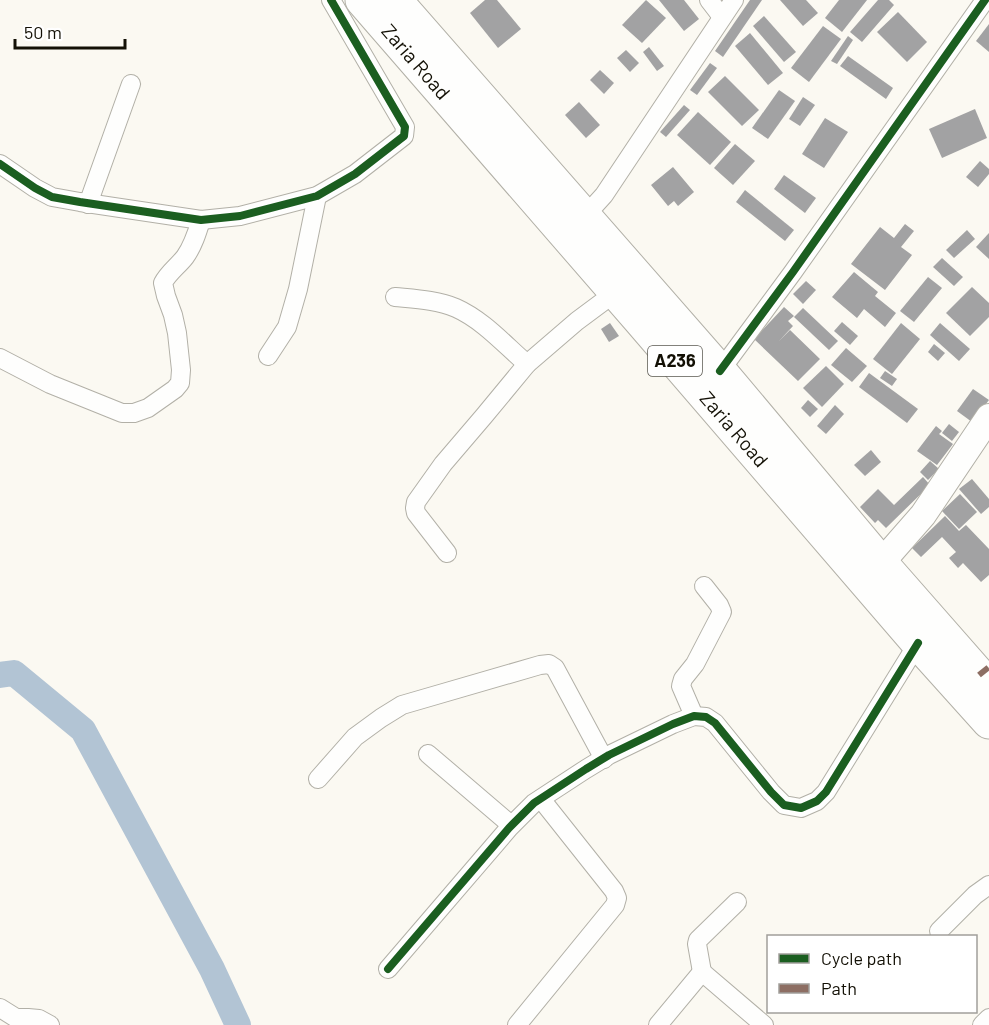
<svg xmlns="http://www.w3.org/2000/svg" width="989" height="1025" viewBox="0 0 989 1025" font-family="Barlow,sans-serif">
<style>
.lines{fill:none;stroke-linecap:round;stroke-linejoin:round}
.river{stroke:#b2c4d4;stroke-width:26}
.building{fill:#a2a2a3}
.street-casing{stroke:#b2b0a7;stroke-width:20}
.secondary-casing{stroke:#b2b0a7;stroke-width:28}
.highway-casing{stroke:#b2b0a7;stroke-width:35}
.street{stroke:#fefefd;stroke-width:18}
.secondary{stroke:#fefefd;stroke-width:26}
.highway{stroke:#fefefd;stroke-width:33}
.quiet{stroke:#8d6e63;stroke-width:6;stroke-dasharray:12 6;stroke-linecap:butt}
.cycleway-casing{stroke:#fff;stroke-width:11}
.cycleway{stroke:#1b5e20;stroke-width:8}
.labels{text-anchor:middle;stroke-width:6;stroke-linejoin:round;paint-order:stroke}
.shield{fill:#fff;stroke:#5a5850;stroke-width:1.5}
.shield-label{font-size:18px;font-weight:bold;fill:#131005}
.street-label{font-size:20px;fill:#131005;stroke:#fff}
</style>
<rect width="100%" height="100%" fill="#fbf9f2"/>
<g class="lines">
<!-- river -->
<path class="river" d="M 0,675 L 14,673 L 83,730 L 212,969 L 238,1025"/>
</g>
<!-- building -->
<g class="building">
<path d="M 485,0 L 497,0 L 521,29 L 498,48 L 470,13 Z"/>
<path d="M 646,0 L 666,18 L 642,43 L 622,25 Z"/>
<path d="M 659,0 L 684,0 L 699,19 L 684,31 Z"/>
<path d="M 750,0 L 762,0 L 723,57 L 715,51 Z"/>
<path d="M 780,0 L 806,0 L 818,13 L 803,26 Z"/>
<path d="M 839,0 L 867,0 L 842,32 L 825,18 Z"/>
<path d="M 878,0 L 889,0 L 894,5 L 862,42 L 850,32 Z"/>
<path d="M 898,12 L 927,42 L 907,62 L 877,32 Z"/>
<path d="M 764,16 L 796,52 L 784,62 L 753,26 Z"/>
<path d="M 989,24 L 989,52 L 976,41 Z"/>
<path d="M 823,26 L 841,39 L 809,82 L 791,68 Z"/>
<path d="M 750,33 L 783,73 L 768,85 L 735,46 Z"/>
<path d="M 848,36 L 853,40 L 837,64 L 831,61 Z"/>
<path d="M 649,47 L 664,66 L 657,71 L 643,52 Z"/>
<path d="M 626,50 L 639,63 L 630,72 L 617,58 Z"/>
<path d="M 848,56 L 893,88 L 886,99 L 840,66 Z"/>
<path d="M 710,63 L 717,68 L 697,95 L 690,90 Z"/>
<path d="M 600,70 L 614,83 L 604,94 L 590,80 Z"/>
<path d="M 725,76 L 759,110 L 742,126 L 708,92 Z"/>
<path d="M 779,90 L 795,101 L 768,139 L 752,128 Z"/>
<path d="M 803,97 L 815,105 L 800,126 L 789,119 Z"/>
<path d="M 579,102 L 600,125 L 586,138 L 565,115 Z"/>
<path d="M 684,105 L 690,110 L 666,137 L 660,132 Z"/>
<path d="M 975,109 L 987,138 L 942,158 L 929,129 Z"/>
<path d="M 698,112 L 731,142 L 710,165 L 677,135 Z"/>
<path d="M 825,118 L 848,132 L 824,168 L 802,154 Z"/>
<path d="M 735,144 L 755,161 L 733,185 L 714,168 Z"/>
<path d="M 980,161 L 989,169 L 989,174 L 978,187 L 966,177 Z"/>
<path d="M 673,167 L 694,192 L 678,206 L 674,201 L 668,206 L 651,185 Z"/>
<path d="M 784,175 L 816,198 L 805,213 L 774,189 Z"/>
<path d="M 745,190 L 794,230 L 785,241 L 736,202 Z"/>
<path d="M 905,224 L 914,231 L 901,247 L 912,255 L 885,290 L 851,264 L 880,227 L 894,238 Z"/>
<path d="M 967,230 L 975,239 L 954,258 L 946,250 Z"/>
<path d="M 989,233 L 989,259 L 976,247 Z"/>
<path d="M 942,258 L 963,277 L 954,286 L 933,267 Z"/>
<path d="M 854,272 L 878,292 L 875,296 L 896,313 L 885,327 L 864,309 L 857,318 L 832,297 Z"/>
<path d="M 928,277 L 942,288 L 914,322 L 900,311 Z"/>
<path d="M 806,281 L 816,290 L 803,304 L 793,294 Z"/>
<path d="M 972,287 L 989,303 L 989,317 L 970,336 L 946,313 Z"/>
<path d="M 784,307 L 794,316 L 788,321 L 793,326 L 779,341 L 790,330 L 820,359 L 798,381 L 754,339 Z"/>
<path d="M 803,308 L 838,341 L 829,350 L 794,317 Z"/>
<path d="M 842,322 L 858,336 L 850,345 L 834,331 Z"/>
<path d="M 610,323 L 619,336 L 609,342 L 601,329 Z"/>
<path d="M 901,323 L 920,339 L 892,374 L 873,359 Z"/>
<path d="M 940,323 L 970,349 L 959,361 L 930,335 Z"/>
<path d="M 934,344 L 945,353 L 938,361 L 928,352 Z"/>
<path d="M 846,348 L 867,366 L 852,382 L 831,365 Z"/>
<path d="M 826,366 L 844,384 L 822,407 L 803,388 Z"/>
<path d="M 885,371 L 897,379 L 892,386 L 880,378 Z"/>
<path d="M 869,373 L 918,409 L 907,423 L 859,387 Z"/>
<path d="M 973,389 L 989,400 L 972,422 L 957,411 Z"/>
<path d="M 808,400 L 818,409 L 810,417 L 801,408 Z"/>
<path d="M 835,405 L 844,414 L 826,434 L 817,426 Z"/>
<path d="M 949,424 L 959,432 L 952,441 L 942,433 Z"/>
<path d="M 936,426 L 942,431 L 939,434 L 953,444 L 937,465 L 917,451 Z"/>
<path d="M 871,450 L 881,462 L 865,476 L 854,465 Z"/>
<path d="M 930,461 L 939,469 L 928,480 L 920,472 Z"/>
<path d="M 923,477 L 930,485 L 886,528 L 878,520 L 875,523 L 860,507 L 878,489 L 894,505 Z"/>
<path d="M 972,479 L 989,499 L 989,507 L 981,514 L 959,489 Z"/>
<path d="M 960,494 L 977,512 L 959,529 L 942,511 Z"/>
<path d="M 945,516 L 959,531 L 966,525 L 989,549 L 989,575 L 981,582 L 963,563 L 958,568 L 949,558 L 956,552 L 942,537 L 921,557 L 912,548 Z"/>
</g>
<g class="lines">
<!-- street casing -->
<g class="street-casing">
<g id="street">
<path d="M 709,0 L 722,17"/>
<path d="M 0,164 L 35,188 L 52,197 L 80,202 L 201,220 L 240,216 L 317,196 L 355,174 L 404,136 L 405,127 L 331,0"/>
<path d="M 88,204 L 131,84"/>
<path d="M 585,216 L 604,195 L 734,0"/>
<path d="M 395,297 C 415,299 437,300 456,308 C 483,320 505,345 527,364"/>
<path d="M 268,356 L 287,327 L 298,289 L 317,196"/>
<path d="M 0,358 L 50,384 L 122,413 L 134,413 L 148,408 L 175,389 L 180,383 L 181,370 L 177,333 L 173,315 L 166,296 L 163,283 C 168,273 178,266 185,257 C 193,246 197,233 201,220"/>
<path d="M 720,371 L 793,272 L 985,0"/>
<path d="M 447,553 L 416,513 L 415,508 L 416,502 L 443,464 L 484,416 L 527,364 L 577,321 L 616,292"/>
<path d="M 694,716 L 681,686 L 683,679 L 695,664 L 722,612 L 719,605 L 704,586"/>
<path d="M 428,754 L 511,825"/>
<path d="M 318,779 L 355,737 L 381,718 L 402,705 L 540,665 L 549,664 L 555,668 L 604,759"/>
<path d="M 939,931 L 975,895 L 989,885"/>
<path d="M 388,969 L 509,828 L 534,803 L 586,769 L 609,755 L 673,724 L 694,716 L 706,717 L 715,723 L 771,792 L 784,805 L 801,808 L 817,801 L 826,792 L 918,643"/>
<path d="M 702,972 L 697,944 L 698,940 L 737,902"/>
<path d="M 0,1008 L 16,1018 L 28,1018 L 39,1019 L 50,1025"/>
<path d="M 517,1025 L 615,905 L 617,898 L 614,891 L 541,799"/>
<path d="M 658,1025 L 702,972 L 764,1025"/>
<path d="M 982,1025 L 989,1018"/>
</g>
</g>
<!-- secondary casing -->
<g class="secondary-casing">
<path id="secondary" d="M 881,563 L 923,515 L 989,417"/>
</g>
<!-- highway casing -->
<g class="highway-casing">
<g id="highway">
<path id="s1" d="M 362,0 L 639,319 L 918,643 L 989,722"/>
<path d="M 395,0 L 720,371 L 881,563 L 989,686"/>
</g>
</g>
<!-- street -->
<use href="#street" class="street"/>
<!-- secondary -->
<use href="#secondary" class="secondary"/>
<!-- highway -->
<use href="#highway" class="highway"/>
<!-- quiet -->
<path class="quiet" d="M 979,675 L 989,667"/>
<!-- cycleway casing -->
<g class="cycleway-casing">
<g id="cycleway">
<path d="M 0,164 L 35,188 L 52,197 L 80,202 L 201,220 L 240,216 L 317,196 L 355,174 L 404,136 L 405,127 L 331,0"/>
<path d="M 720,371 L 793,272 L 985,0"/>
<path d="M 388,969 L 509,828 L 534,803 L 586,769 L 609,755 L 673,724 L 694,716 L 706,717 L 715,723 L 771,792 L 784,805 L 801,808 L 817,801 L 826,792 L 918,643"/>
</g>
</g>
<!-- cycleway -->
<use href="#cycleway" class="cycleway"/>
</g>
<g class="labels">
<!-- shield labels -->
<rect class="shield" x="648" y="346" width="54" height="30" rx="4.5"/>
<g class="shield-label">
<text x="675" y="367">A236</text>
</g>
<!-- street labels -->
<g class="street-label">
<text dy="7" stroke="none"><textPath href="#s1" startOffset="82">Zaria Road</textPath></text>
<text dy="7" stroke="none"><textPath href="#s1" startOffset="568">Zaria Road</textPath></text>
</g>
</g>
<!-- legend -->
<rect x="767" y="935" width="210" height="78" fill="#ffffff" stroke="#a19f9b" stroke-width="1.5"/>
<rect x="779" y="954" width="30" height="9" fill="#1b5e20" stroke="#a19f9b" stroke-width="1.5"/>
<text x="821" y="965" font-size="18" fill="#131005">Cycle path</text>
<rect x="779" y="984" width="30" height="9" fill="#8d6e63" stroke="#a19f9b" stroke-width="1.5"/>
<text x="821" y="995" font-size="18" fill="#131005">Path</text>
<!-- scale -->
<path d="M15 39v9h110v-9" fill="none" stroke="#131005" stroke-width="3"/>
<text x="24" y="39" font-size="18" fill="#131005" stroke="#ffffff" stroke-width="4.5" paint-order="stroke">50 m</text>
</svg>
